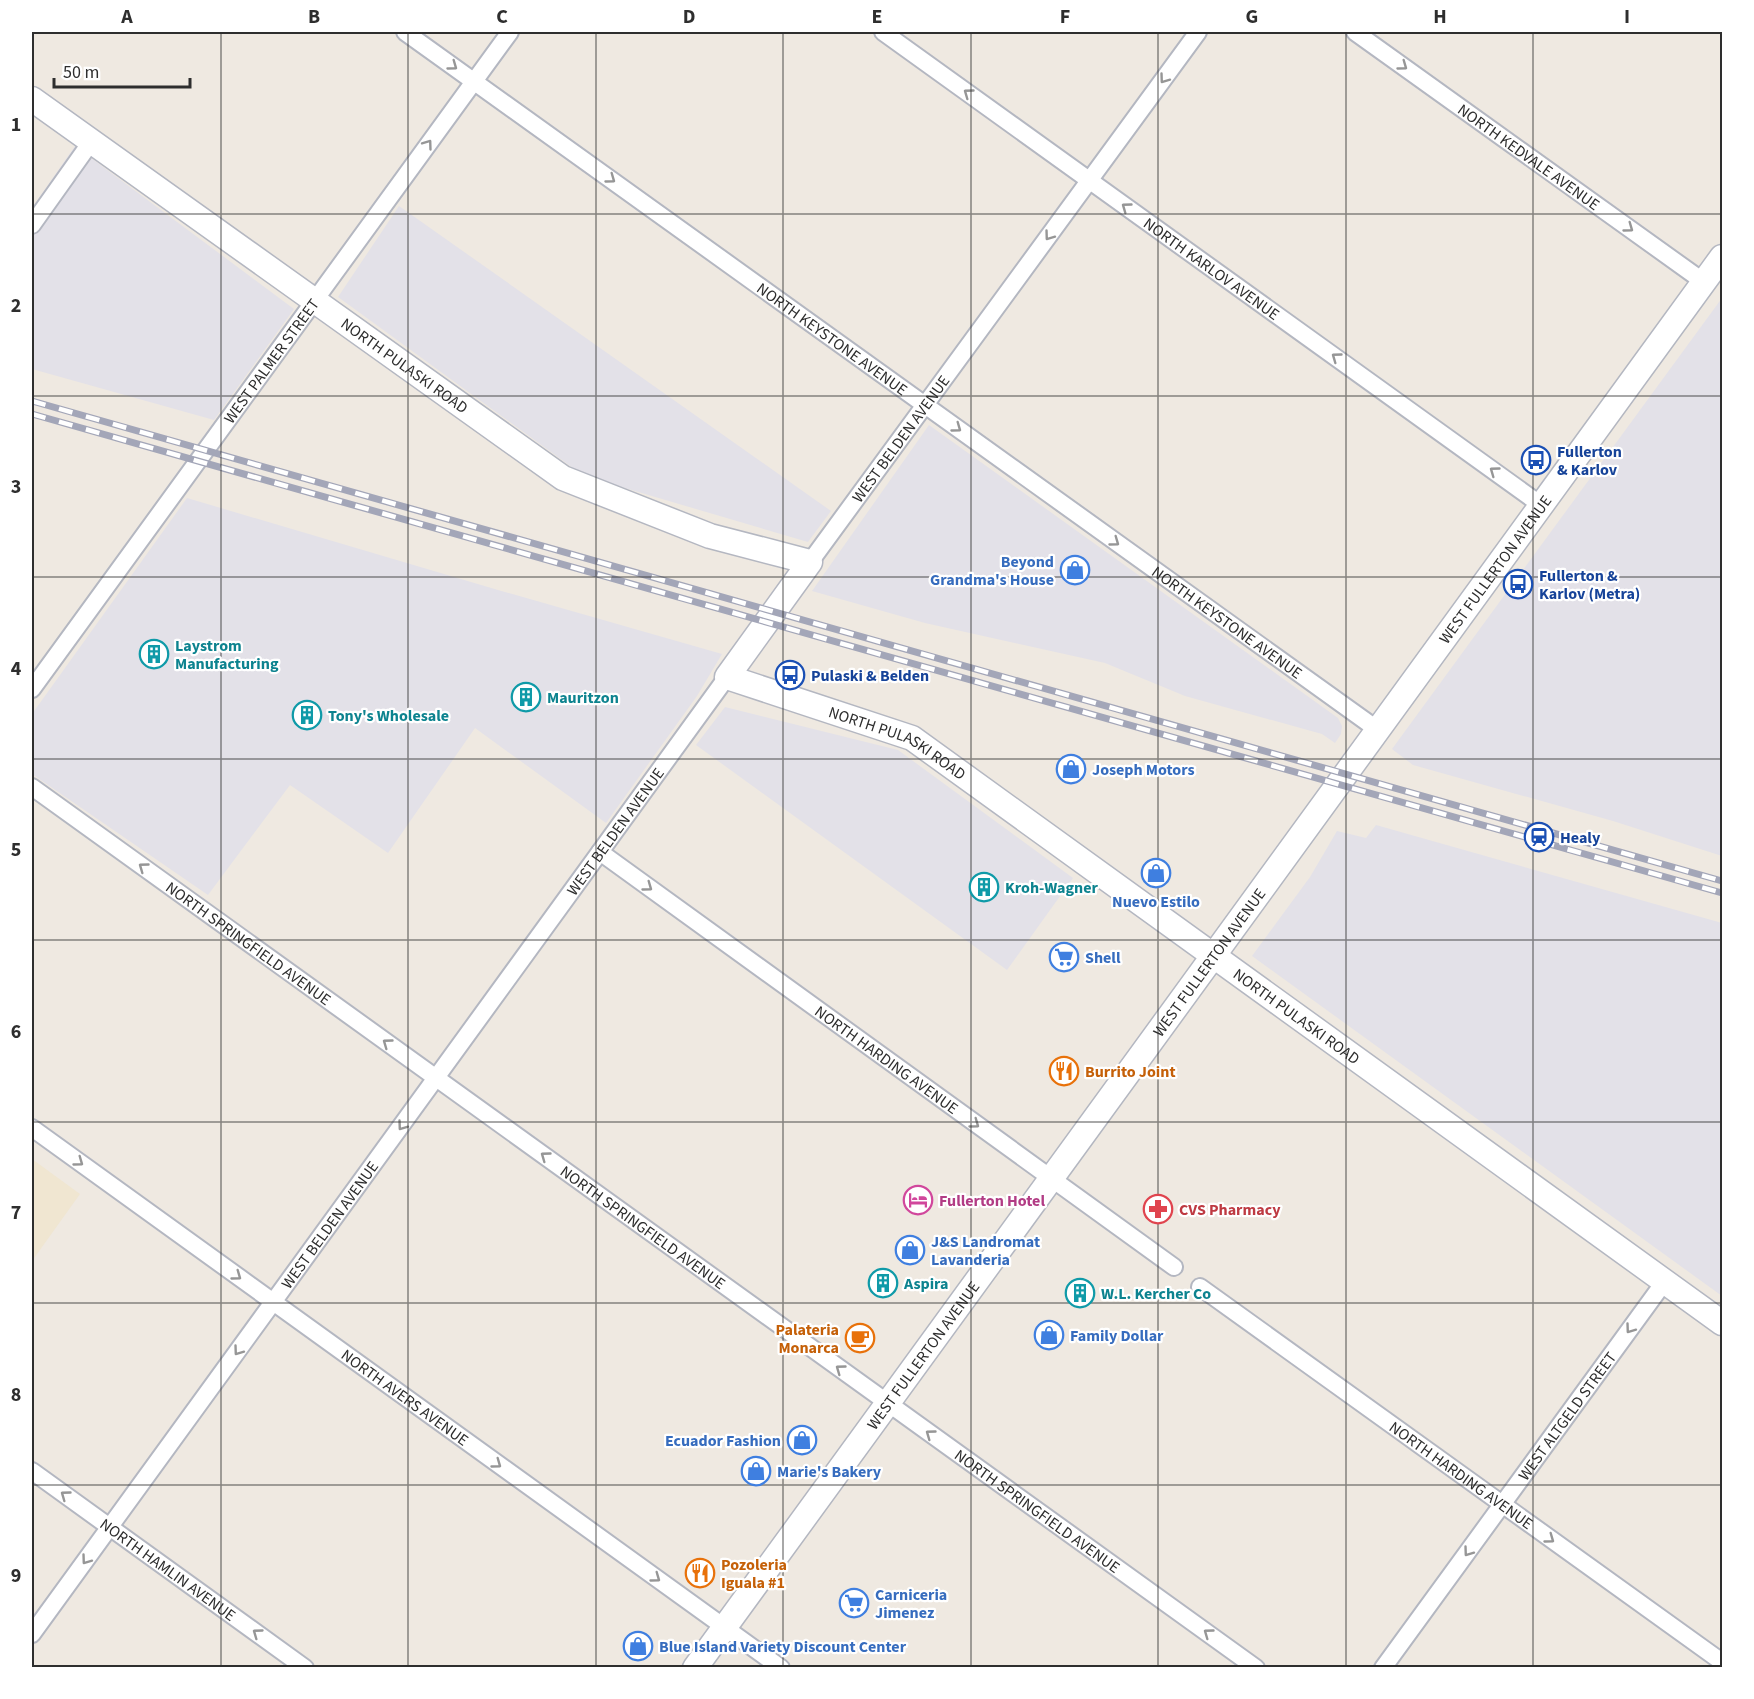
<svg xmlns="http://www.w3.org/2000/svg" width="1754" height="1699" viewBox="0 0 1754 1699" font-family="'Source Sans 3',sans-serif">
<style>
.industrial{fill:#e3e1e8}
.education{fill:#f0e6d1}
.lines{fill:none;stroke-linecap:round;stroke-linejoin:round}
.street-casing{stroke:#b4b7c1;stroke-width:20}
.secondary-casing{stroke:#b4b7c1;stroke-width:27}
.street{stroke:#fff;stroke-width:16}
.secondary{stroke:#fff;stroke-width:24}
.rail-casing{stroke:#a3a6b8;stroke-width:7}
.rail{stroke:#fff;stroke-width:4.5;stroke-dasharray:14;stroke-linecap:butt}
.oneway{stroke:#969696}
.grid{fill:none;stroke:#2e2e2e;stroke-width:1.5;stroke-opacity:0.55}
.labels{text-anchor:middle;stroke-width:4.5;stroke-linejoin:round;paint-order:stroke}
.street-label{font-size:16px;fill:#2e2e2e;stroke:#fff}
.transit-label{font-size:16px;font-weight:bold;fill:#164399;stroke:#fff;text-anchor:start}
.shop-label{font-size:16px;font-weight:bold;fill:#366cbe;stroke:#fff;text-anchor:start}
.culture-label{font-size:16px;font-weight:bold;fill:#0d838f;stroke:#fff;text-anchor:start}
.food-label{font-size:16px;font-weight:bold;fill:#c56008;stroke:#fff;text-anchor:start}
.hotel-label{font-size:16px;font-weight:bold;fill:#b23c85;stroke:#fff;text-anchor:start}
.health-label{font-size:16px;font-weight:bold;fill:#be3a42;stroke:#fff;text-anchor:start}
.neatline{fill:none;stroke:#2e2e2e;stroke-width:2}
.grid-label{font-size:20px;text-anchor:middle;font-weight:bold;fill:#2e2e2e}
</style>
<rect width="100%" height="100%" fill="#efe9e1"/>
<!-- industrial -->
<g class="industrial">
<path d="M 75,146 L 294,309 L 214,420 L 32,369 L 32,208 Z"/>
<path d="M 399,206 L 831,511 L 808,542 L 584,476 L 338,297 Z"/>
<path d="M 1722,298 L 1722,856 L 1613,821 L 1413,765 L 1392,749 Z"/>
<path d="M 929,425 L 1338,718 L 1342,726 L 1341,734 L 1335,743 L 1322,734 L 1185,696 L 1105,663 L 925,623 L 812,591 Z"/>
<path d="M 187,498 L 498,590 L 722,654 L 697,696 L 606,823 L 475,728 L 388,853 L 290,785 L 208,895 L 32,774 L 32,714 Z"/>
<path d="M 725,707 L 898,750 L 1073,878 L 1007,970 L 696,745 Z"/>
<path d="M 1376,825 L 1722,923 L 1722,1296 L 1252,956 L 1310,877 L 1337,831 L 1366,838 Z"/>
</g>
<!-- education -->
<path class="education" d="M 32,1159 L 80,1194 L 32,1261 Z"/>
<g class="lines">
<!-- street casing -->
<g class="street-casing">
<g id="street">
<path id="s1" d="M 405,32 L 1378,730"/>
<path id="s2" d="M 883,32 L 1541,505"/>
<path id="s3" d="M 1355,32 L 1704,282"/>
<path d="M 32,225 L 91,142"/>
<path id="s4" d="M 810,562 L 1198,32"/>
<path id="s5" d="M 32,689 L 510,32"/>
<path id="s6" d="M 32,787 L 1256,1668"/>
<path id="s7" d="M 600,852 L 1174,1267"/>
<path id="s8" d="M 32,1128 L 781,1668"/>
<path id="s9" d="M 1200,1287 L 1722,1662"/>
<path id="s10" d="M 32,1471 L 305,1668"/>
<path id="s11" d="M 32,1634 L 727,677"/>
<path id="s12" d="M 1383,1668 L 1665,1281"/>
</g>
</g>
<!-- secondary casing -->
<g class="secondary-casing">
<g id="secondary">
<path id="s13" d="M 32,99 L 563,478 L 710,536 L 810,562 L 727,677 L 912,738 L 1722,1323"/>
<path id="s14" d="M 695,1668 L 1722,257"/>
</g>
</g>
<!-- street -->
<use href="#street" class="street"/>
<!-- secondary -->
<use href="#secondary" class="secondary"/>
<!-- rail casing -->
<g class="rail-casing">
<g id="rail">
<path d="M 32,401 L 1722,881"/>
<path d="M 32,414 L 1722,893"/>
</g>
</g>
<!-- rail -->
<use href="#rail" class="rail"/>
</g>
<!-- one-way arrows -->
<defs><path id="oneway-chevron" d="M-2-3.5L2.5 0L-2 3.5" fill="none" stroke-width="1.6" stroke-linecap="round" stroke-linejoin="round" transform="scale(1.5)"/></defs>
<g class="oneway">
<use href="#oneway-chevron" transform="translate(453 66) rotate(36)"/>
<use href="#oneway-chevron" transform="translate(1403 66) rotate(36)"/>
<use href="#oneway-chevron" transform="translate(1164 79) rotate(126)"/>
<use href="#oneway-chevron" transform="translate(968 93) rotate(-144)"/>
<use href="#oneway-chevron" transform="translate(428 144) rotate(-54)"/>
<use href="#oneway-chevron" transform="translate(611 179) rotate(36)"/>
<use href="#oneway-chevron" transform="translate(1126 207) rotate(-144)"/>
<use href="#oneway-chevron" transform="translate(1629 228) rotate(36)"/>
<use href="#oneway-chevron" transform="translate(1049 236) rotate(126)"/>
<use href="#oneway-chevron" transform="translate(1336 357) rotate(-144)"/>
<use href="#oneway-chevron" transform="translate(957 428) rotate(36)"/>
<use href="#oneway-chevron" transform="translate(1494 471) rotate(-144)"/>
<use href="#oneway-chevron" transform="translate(1115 542) rotate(36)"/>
<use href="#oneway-chevron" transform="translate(143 867) rotate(-144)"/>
<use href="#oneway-chevron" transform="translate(648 887) rotate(36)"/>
<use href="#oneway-chevron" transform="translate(387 1043) rotate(-144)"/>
<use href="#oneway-chevron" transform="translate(975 1124) rotate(36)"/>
<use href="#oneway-chevron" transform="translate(402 1126) rotate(126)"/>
<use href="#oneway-chevron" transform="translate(545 1156) rotate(-144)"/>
<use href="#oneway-chevron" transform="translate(79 1162) rotate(36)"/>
<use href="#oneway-chevron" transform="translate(237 1276) rotate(36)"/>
<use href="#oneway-chevron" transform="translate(1630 1329) rotate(126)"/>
<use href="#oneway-chevron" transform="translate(238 1351) rotate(126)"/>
<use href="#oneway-chevron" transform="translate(840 1369) rotate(-144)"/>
<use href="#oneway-chevron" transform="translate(930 1434) rotate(-144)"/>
<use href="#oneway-chevron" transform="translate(497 1464) rotate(36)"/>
<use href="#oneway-chevron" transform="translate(65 1495) rotate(-144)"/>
<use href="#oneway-chevron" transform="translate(1550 1539) rotate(36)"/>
<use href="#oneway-chevron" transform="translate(1468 1552) rotate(126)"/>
<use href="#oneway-chevron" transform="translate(86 1560) rotate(126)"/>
<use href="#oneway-chevron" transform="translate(656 1578) rotate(36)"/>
<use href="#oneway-chevron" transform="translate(257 1633) rotate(-144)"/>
<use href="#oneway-chevron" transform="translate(1208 1633) rotate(-144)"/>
</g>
<!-- grid -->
<path class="grid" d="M 221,32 L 221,1668M 408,32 L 408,1668M 596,32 L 596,1668M 783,32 L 783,1668M 971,32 L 971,1668M 1158,32 L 1158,1668M 1346,32 L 1346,1668M 1533,32 L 1533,1668M 32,214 L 1722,214M 32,396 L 1722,396M 32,577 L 1722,577M 32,759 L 1722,759M 32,940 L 1722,940M 32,1122 L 1722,1122M 32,1303 L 1722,1303M 32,1485 L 1722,1485"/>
<!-- icons -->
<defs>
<g id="bus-ring" transform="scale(1.5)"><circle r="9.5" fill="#fff" stroke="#1a4fb4" stroke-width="1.5"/><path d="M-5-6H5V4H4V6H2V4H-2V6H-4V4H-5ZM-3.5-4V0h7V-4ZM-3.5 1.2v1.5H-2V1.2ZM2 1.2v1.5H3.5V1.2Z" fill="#1a4fb4"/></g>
<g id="shop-ring" transform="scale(1.5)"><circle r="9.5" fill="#fff" stroke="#3f7fe0" stroke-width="1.5"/><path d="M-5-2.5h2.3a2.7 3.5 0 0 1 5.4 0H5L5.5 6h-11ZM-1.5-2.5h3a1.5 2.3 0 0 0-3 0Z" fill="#3f7fe0"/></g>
<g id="building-ring" transform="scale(1.5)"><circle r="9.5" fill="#fff" stroke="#0f9aa8" stroke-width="1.5"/><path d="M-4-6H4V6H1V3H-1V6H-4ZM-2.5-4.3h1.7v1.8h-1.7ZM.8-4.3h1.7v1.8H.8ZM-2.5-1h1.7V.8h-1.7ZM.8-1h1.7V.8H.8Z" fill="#0f9aa8"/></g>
<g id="station-ring" transform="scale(1.5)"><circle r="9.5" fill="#fff" stroke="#1a4fb4" stroke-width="1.5"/><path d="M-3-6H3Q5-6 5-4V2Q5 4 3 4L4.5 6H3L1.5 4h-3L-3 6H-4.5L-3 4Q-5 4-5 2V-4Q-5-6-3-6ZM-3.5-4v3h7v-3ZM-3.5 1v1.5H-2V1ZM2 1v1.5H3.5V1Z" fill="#1a4fb4"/></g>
<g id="supermarket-ring" transform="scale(1.5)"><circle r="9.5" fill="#fff" stroke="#3f7fe0" stroke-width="1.5"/><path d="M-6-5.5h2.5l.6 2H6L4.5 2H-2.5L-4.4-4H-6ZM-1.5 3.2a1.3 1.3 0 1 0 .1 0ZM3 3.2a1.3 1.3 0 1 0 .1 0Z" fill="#3f7fe0"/></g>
<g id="restaurant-ring" transform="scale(1.5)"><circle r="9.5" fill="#fff" stroke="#e8710a" stroke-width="1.5"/><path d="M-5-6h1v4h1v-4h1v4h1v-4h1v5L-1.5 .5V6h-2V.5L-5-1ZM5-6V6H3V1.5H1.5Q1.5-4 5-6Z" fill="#e8710a"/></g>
<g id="hotel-ring" transform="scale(1.5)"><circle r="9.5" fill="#fff" stroke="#d1479c" stroke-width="1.5"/><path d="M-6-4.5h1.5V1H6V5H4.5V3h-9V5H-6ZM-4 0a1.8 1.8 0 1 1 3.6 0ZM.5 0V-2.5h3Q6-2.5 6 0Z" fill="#d1479c"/></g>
<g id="pharmacy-ring" transform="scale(1.5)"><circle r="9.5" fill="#fff" stroke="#e0444e" stroke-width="1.5"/><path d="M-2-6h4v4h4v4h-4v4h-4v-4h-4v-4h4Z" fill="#e0444e"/></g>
<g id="cafe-ring" transform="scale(1.5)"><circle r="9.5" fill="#fff" stroke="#e8710a" stroke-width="1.5"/><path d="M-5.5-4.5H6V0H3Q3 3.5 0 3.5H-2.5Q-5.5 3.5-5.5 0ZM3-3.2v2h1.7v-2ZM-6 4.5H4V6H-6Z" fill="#e8710a"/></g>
</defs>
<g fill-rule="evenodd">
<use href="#bus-ring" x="1536" y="460"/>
<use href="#shop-ring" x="1075" y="570"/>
<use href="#bus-ring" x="1518" y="584"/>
<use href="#building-ring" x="154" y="654"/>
<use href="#bus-ring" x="790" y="675"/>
<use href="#building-ring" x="526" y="697"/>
<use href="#building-ring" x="307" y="715"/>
<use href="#shop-ring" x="1071" y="769"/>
<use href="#station-ring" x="1539" y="837"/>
<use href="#shop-ring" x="1156" y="873"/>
<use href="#building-ring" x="984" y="887"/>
<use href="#supermarket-ring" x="1064" y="957"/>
<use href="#restaurant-ring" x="1064" y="1071"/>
<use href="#hotel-ring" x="918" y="1200"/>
<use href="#pharmacy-ring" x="1158" y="1209"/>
<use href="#shop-ring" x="910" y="1250"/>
<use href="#building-ring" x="883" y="1283"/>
<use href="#building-ring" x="1080" y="1293"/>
<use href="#shop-ring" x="1049" y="1335"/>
<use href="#cafe-ring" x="860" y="1338"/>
<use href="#shop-ring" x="802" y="1440"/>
<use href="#shop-ring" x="756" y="1471"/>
<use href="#restaurant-ring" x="700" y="1573"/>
<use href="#supermarket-ring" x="854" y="1603"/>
<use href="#shop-ring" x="638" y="1646"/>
</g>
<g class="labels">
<!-- street labels -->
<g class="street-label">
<text dy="6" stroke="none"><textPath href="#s3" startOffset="214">NORTH KEDVALE AVENUE</textPath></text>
<text dy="6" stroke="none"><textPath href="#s2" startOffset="405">NORTH KARLOV AVENUE</textPath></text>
<text dy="6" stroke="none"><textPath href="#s1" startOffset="526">NORTH KEYSTONE AVENUE</textPath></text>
<text dy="6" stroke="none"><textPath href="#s5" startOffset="406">WEST PALMER STREET</textPath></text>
<text dy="6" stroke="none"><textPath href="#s13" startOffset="458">NORTH PULASKI ROAD</textPath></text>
<text dy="6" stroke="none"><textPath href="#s4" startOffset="153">WEST BELDEN AVENUE</textPath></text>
<text dy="6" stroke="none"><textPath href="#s14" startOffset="1359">WEST FULLERTON AVENUE</textPath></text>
<text dy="6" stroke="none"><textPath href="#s1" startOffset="1012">NORTH KEYSTONE AVENUE</textPath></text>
<text dy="6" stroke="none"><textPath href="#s13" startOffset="1239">NORTH PULASKI ROAD</textPath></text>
<text dy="6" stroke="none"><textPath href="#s11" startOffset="992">WEST BELDEN AVENUE</textPath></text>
<text dy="6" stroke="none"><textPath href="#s6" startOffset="267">NORTH SPRINGFIELD AVENUE</textPath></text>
<text dy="6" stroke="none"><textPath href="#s14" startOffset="873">WEST FULLERTON AVENUE</textPath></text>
<text dy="6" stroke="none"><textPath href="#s13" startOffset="1725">NORTH PULASKI ROAD</textPath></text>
<text dy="6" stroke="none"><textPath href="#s7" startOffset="354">NORTH HARDING AVENUE</textPath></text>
<text dy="6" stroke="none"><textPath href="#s11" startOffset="506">WEST BELDEN AVENUE</textPath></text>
<text dy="6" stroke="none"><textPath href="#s6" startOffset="753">NORTH SPRINGFIELD AVENUE</textPath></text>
<text dy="6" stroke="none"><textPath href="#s14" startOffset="387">WEST FULLERTON AVENUE</textPath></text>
<text dy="6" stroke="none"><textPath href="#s8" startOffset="460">NORTH AVERS AVENUE</textPath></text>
<text dy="6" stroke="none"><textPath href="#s12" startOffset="312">WEST ALTGELD STREET</textPath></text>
<text dy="6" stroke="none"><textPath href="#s9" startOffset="322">NORTH HARDING AVENUE</textPath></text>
<text dy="6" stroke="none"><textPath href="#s6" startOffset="1239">NORTH SPRINGFIELD AVENUE</textPath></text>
<text dy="6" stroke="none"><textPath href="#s10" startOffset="168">NORTH HAMLIN AVENUE</textPath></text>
</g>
<!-- transit labels -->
<g class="transit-label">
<text x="1557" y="457">Fullerton<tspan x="1557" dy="18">&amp; Karlov</tspan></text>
<text x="1539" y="581">Fullerton &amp;<tspan x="1539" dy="18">Karlov (Metra)</tspan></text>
<text x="811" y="681">Pulaski &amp; Belden</text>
<text x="1560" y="843">Healy</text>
</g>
<!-- shop labels -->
<g class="shop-label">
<text x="1054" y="567" text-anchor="end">Beyond<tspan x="1054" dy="18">Grandma's House</tspan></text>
<text x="1092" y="775">Joseph Motors</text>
<text x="1156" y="907" text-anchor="middle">Nuevo Estilo</text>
<text x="1085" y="963">Shell</text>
<text x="931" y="1247">J&amp;S Landromat<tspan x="931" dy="18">Lavanderia</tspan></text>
<text x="1070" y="1341">Family Dollar</text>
<text x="781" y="1446" text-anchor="end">Ecuador Fashion</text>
<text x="777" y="1477">Marie's Bakery</text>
<text x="875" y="1600">Carniceria<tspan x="875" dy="18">Jimenez</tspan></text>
<text x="659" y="1652">Blue Island Variety Discount Center</text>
</g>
<!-- culture labels -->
<g class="culture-label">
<text x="175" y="651">Laystrom<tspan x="175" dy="18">Manufacturing</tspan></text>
<text x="547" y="703">Mauritzon</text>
<text x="328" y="721">Tony's Wholesale</text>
<text x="1005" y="893">Kroh-Wagner</text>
<text x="904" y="1289">Aspira</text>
<text x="1101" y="1299">W.L. Kercher Co</text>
</g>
<!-- food labels -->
<g class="food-label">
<text x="1085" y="1077">Burrito Joint</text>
<text x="839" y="1335" text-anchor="end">Palateria<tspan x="839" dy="18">Monarca</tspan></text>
<text x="721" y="1570">Pozoleria<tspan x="721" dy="18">Iguala #1</tspan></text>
</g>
<!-- hotel labels -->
<g class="hotel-label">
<text x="939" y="1206">Fullerton Hotel</text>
</g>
<!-- health labels -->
<g class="health-label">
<text x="1179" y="1215">CVS Pharmacy</text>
</g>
</g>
<!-- border -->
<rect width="1754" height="1699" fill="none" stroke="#ffffff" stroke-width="66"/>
<!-- scale -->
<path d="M54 78v9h136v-9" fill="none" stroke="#2e2e2e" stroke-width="3"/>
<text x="63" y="78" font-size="18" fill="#2e2e2e" stroke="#ffffff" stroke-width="4.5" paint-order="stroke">50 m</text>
<rect x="33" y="33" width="1688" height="1633" class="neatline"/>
<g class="grid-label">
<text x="127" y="23">A</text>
<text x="314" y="23">B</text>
<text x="502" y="23">C</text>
<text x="689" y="23">D</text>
<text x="877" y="23">E</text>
<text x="1065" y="23">F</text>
<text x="1252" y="23">G</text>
<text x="1440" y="23">H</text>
<text x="1627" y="23">I</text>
<text x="16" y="131">1</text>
<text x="16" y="312">2</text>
<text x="16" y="493">3</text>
<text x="16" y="675">4</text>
<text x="16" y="856">5</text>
<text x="16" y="1038">6</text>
<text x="16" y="1219">7</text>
<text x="16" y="1401">8</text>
<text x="16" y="1582">9</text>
</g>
</svg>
